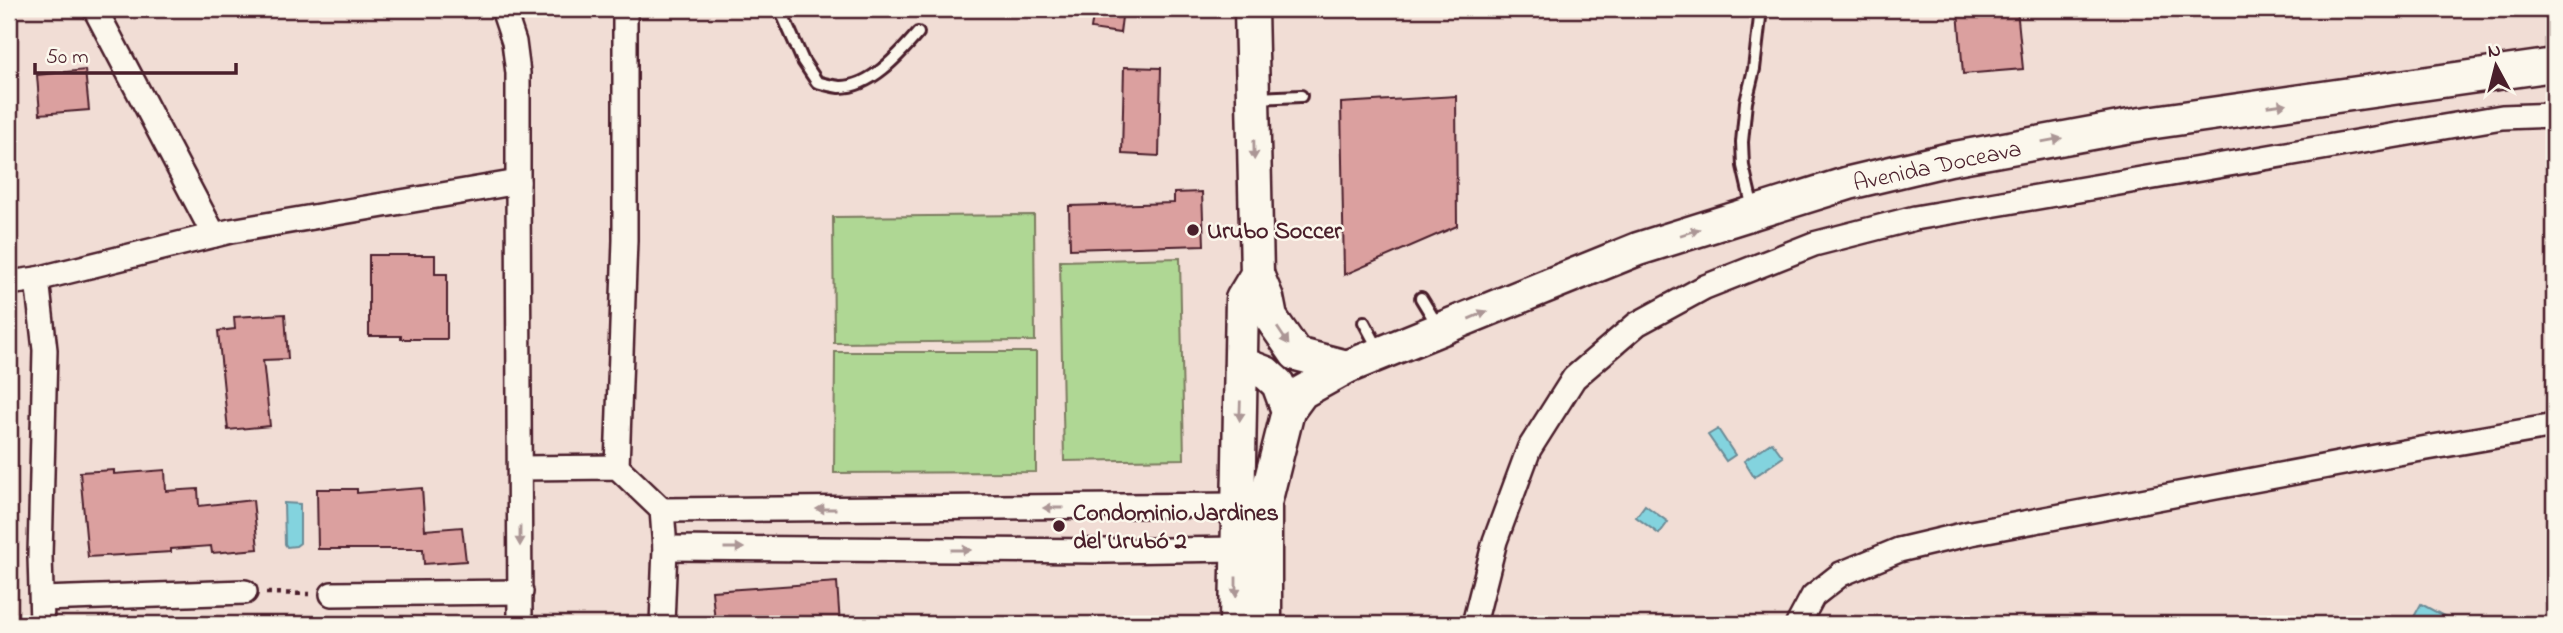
<svg xmlns="http://www.w3.org/2000/svg" width="2563" height="633" viewBox="0 0 2563 633" font-family="'Indie Flower',sans-serif">
<style>
.green{fill:#afd794;stroke:#7c7b60;stroke-width:2}
.water{fill:#83d3de;stroke:#6c8b96;stroke-width:2}
.building{fill:#dba09f;stroke:#4a1f2b;stroke-width:2}
.lines{fill:none;stroke-linecap:round;stroke-linejoin:round}
.service-casing{stroke:#4a1f2b;stroke-width:16}
.minor-casing{stroke:#4a1f2b;stroke-width:28}
.secondary-casing{stroke:#4a1f2b;stroke-width:37}
.path{stroke:#4a1f2b;stroke-width:4.5;stroke-dasharray:5 5;stroke-linecap:butt}
.service{stroke:#fbf7ec;stroke-width:10}
.minor{stroke:#fbf7ec;stroke-width:23}
.secondary{stroke:#fbf7ec;stroke-width:32}
.oneway{fill:#ab9695}
.poi-dot{fill:#4a1f2b;stroke:#fbf7ec;stroke-width:2.5}
.labels{text-anchor:middle;stroke-width:5;stroke-linejoin:round;paint-order:stroke}
.street-label{font-size:24px;fill:#4a1f2b;stroke:#fbf7ec}
.poi-label{font-size:24px;font-weight:bold;fill:#4a1f2b;stroke:#fbf7ec;text-anchor:start}
</style>
<rect width="100%" height="100%" fill="#f1ddd5"/>
<filter id="ink" filterUnits="userSpaceOnUse"><feTurbulence type="fractalNoise" baseFrequency=".0143" numOctaves="2"/><feDisplacementMap in="SourceGraphic" scale="14" xChannelSelector="R" yChannelSelector="G"/><feConvolveMatrix kernelMatrix="1 2 1 2 8 2 1 2 1" color-interpolation-filters="sRGB"/></filter>
<g filter="url(#ink)">
<!-- green -->
<g class="green">
<path d="M 1034,215 L 1035,341 L 834,343 L 833,217 Z"/>
<path d="M 1180,258 L 1184,459 L 1064,461 L 1060,261 Z"/>
<path d="M 835,352 L 1036,352 L 1036,472 L 834,473 Z"/>
</g>
<!-- water -->
<g class="water">
<path d="M 1718,429 L 1735,455 L 1726,461 L 1708,435 Z"/>
<path d="M 1772,442 L 1783,457 L 1754,477 L 1744,461 Z"/>
<path d="M 284,503 L 300,504 L 300,543 L 296,546 L 287,547 L 285,544 Z"/>
<path d="M 1645,505 L 1668,522 L 1659,534 L 1636,517 Z"/>
<path d="M 2421,604 L 2457,623 L 2456,624 L 2410,624 Z"/>
</g>
<!-- building -->
<g class="building">
<path d="M 1094,9 L 1123,9 L 1120,33 L 1091,29 Z"/>
<path d="M 1990,9 L 2017,9 L 2023,69 L 1963,74 L 1958,11 Z"/>
<path d="M 1124,67 L 1161,68 L 1159,156 L 1122,154 Z"/>
<path d="M 85,70 L 89,110 L 40,114 L 37,75 Z"/>
<path d="M 1456,96 L 1457,226 L 1344,275 L 1341,103 Z"/>
<path d="M 1202,192 L 1204,245 L 1070,249 L 1069,206 L 1174,203 L 1174,193 Z"/>
<path d="M 369,255 L 435,255 L 435,274 L 447,274 L 447,339 L 401,339 L 401,336 L 369,336 Z"/>
<path d="M 285,314 L 288,359 L 263,360 L 270,426 L 228,430 L 218,331 L 235,329 L 234,317 Z"/>
<path d="M 114,470 L 114,474 L 165,470 L 166,491 L 198,489 L 199,506 L 253,500 L 258,549 L 212,553 L 211,546 L 171,549 L 171,552 L 88,557 L 80,472 Z"/>
<path d="M 422,488 L 425,530 L 462,527 L 466,561 L 424,564 L 423,549 L 318,549 L 317,489 L 357,489 L 357,493 Z"/>
<path d="M 837,582 L 840,624 L 748,624 L 747,620 L 715,622 L 712,591 Z"/>
</g>
<g class="lines">
<!-- service casing -->
<g class="service-casing">
<g id="service">
<path d="M 780,9 L 803,61 L 817,82 C 824,84 832,86 839,87 C 870,88 899,55 918,33"/>
<path d="M 1255,98 L 1301,96"/>
<path d="M 1753,209 L 1743,166 L 1742,142 L 1746,102 L 1754,69 L 1761,9"/>
<path d="M 1421,298 L 1438,326"/>
<path d="M 1364,322 L 1379,350"/>
</g>
</g>
<!-- minor casing -->
<g class="minor-casing">
<g id="minor">
<path d="M 95,9 L 214,235"/>
<path d="M 503,9 L 514,42 L 518,73 L 518,182"/>
<path d="M 9,283 L 37,279"/>
<path d="M 617,467 L 625,240 L 625,9"/>
<path d="M 520,468 L 617,467 L 662,510 L 665,548 L 662,624"/>
<path d="M 662,510 L 1237,505"/>
<path d="M 665,548 L 1105,551 L 1237,549"/>
<path d="M 332,594 L 521,592"/>
<path d="M 42,599 L 245,592"/>
<path d="M 42,624 L 40,556 L 45,350 L 37,279 L 231,231 L 518,182 L 520,624"/>
<path d="M 1474,624 L 1495,541 L 1529,449 L 1574,378 L 1637,324 L 1705,287 L 1814,244 L 1915,218 L 2502,117 L 2554,115"/>
<path d="M 1798,624 L 1813,596 L 1841,574 L 1899,550 L 1971,533 L 2381,456 L 2554,426"/>
</g>
</g>
<!-- secondary casing -->
<g class="secondary-casing">
<g id="secondary">
<path d="M 1257,274 L 1267,298 L 1271,318 L 1296,354 L 1347,367"/>
<path d="M 1241,367 L 1253,368 L 1266,373 L 1278,384 L 1288,411 L 1265,503 L 1265,624"/>
<path d="M 1288,411 L 1302,392 L 1347,367 L 1549,285 L 1638,249 L 1849,183 L 1950,159 L 2141,124 L 2554,65"/>
<path d="M 1236,624 L 1242,299 L 1257,274 L 1251,9"/>
</g>
</g>
<!-- path -->
<path class="path" d="M 266,593 L 310,594"/>
<!-- service -->
<use href="#service" class="service"/>
<!-- minor -->
<use href="#minor" class="minor"/>
<!-- secondary -->
<use href="#secondary" class="secondary"/>
</g>
<!-- one-way arrows -->
<defs><path id="oneway-solid" d="M-6-.8H1V-3.2L6.5 0L1 3.2V.8H-6Z" transform="scale(1.75)"/></defs>
<g class="oneway">
<use href="#oneway-solid" transform="translate(2277 105) rotate(-8)"/>
<use href="#oneway-solid" transform="translate(2052 140) rotate(-10)"/>
<use href="#oneway-solid" transform="translate(1254 150) rotate(89)"/>
<use href="#oneway-solid" transform="translate(1690 232) rotate(-18)"/>
<use href="#oneway-solid" transform="translate(1478 315) rotate(-23)"/>
<use href="#oneway-solid" transform="translate(1283 336) rotate(56)"/>
<use href="#oneway-solid" transform="translate(1240 411) rotate(92)"/>
<use href="#oneway-solid" transform="translate(1053 508) rotate(180)"/>
<use href="#oneway-solid" transform="translate(826 509) rotate(180)"/>
<use href="#oneway-solid" transform="translate(520 536) rotate(90)"/>
<use href="#oneway-solid" transform="translate(734 548)"/>
<use href="#oneway-solid" transform="translate(961 550)"/>
<use href="#oneway-solid" transform="translate(1236 587) rotate(90)"/>
</g>
</g>
<!-- markers -->
<g class="poi-dot">
<circle cx="1193" cy="230" r="7"/>
<circle cx="1059" cy="526" r="7"/>
</g>
<g class="labels">
<!-- street labels -->
<g class="street-label">
<text transform="translate(1937 165) rotate(-12)" y="8">Avenida Doceava</text>
</g>
<!-- poi labels -->
<g class="poi-label">
<text x="1207" y="238">Urubo Soccer</text>
<text x="1073" y="520">Condominio Jardines<tspan x="1073" dy="28">del Urubó 2</tspan></text>
</g>
</g>
<!-- margin -->
<rect width="2563" height="633" fill="none" stroke="#fbf7ec" stroke-width="35"/>
<rect x="18" y="18" width="2528" height="598" fill="none" stroke="#4a1f2b" stroke-width="2.5" filter="url(#ink)"/>
<!-- north arrow -->
<g transform="translate(2496 66) rotate(353)" stroke="#fbf7ec" stroke-width="5" paint-order="stroke">
<path d="M0-5L12 26L0 18L-12 26Z" fill="#4a1f2b"/>
<text y="-10" font-size="19" font-weight="bold" text-anchor="middle" fill="#4a1f2b">N</text>
</g>
<!-- scale -->
<path d="M35 63v10h201v-10" fill="none" stroke="#4a1f2b" stroke-width="3.5"/>
<text x="46" y="63" font-size="21" fill="#4a1f2b" stroke="#fbf7ec" stroke-width="5" paint-order="stroke">50 m</text>
</svg>
